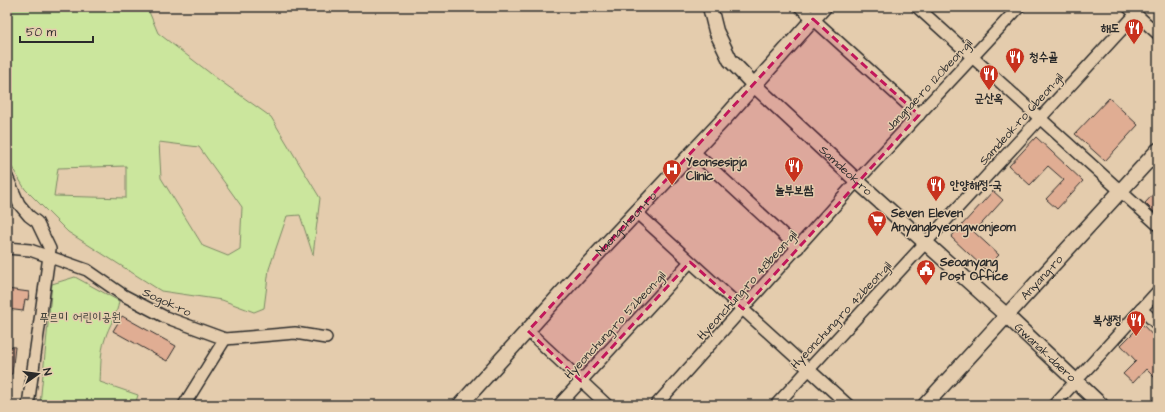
<svg xmlns="http://www.w3.org/2000/svg" width="1165" height="412" viewBox="0 0 1165 412" font-family="'Architects Daughter','Poor Story',sans-serif">
<style>
.green{fill:#cbe69d;stroke:#7b8864;fill-rule:evenodd}
.building{fill:#e0ad93;stroke:#2b2b2b}
.lines{fill:none;stroke-linecap:round;stroke-linejoin:round}
.minor-casing{stroke:#2b2b2b;stroke-width:14}
.tertiary-casing{stroke:#2b2b2b;stroke-width:17}
.minor{stroke:#e4ccad;stroke-width:11}
.tertiary{stroke:#e4ccad;stroke-width:14}
.marked{fill:#c2185b;fill-opacity:0.2;stroke:#c2185b;stroke-width:3;stroke-dasharray:8 5;stroke-linejoin:round}
.labels{text-anchor:middle;stroke-width:3;stroke-linejoin:round;paint-order:stroke}
.poi-label{font-size:12px;font-weight:bold;fill:#2b2b2b;stroke:#e4ccad;text-anchor:start}
.street-label{font-size:12px;fill:#2b2b2b;stroke:#e4ccad}
.park-label{font-size:12px;fill:#3b3e36;stroke:#e4ccad}
</style>
<rect width="100%" height="100%" fill="#e4ccad"/>
<filter id="ink" filterUnits="userSpaceOnUse"><feTurbulence type="fractalNoise" baseFrequency=".025" numOctaves="2"/><feDisplacementMap in="SourceGraphic" scale="8" xChannelSelector="R" yChannelSelector="G"/><feConvolveMatrix kernelMatrix="1 2 1 2 8 2 1 2 1" color-interpolation-filters="sRGB"/></filter>
<g filter="url(#ink)">
<!-- green -->
<g class="green">
<path d="M 7,7 L 147,7 L 158,33 L 219,80 L 271,117 L 320,198 L 313,255 L 300,215 L 287,216 L 269,269 L 264,308 L 254,312 L 222,300 L 161,291 L 68,232 L 25,189 L 7,159 ZM 159,142 L 199,147 L 242,207 L 240,249 L 228,256 L 203,246 L 161,178 ZM 126,166 L 126,198 L 54,196 L 58,168 Z"/>
<path d="M 75,277 L 119,301 C 117,316 109,325 105,339 C 100,353 101,368 100,382 L 138,395 L 135,405 L 40,404 L 52,284 Z"/>
</g>
<!-- building -->
<g class="building">
<path d="M 1109,98 L 1138,125 L 1105,161 L 1075,134 Z"/>
<path d="M 1036,137 L 1083,181 L 1057,209 L 1046,199 L 1064,180 L 1048,166 L 1030,185 L 1009,166 Z"/>
<path d="M 1158,189 L 1158,216 L 1145,203 Z"/>
<path d="M 993,191 L 1003,200 L 974,232 L 999,255 L 985,269 L 951,237 Z"/>
<path d="M 7,289 L 29,292 L 28,300 L 25,299 L 23,311 L 7,309 Z"/>
<path d="M 122,316 L 176,346 L 167,361 L 113,331 Z"/>
<path d="M 1142,324 L 1158,341 L 1158,381 L 1146,369 L 1133,383 L 1123,374 L 1136,361 L 1121,345 Z"/>
<path d="M 7,346 L 15,347 L 12,374 L 7,374 Z"/>
</g>
<g class="lines">
<!-- minor casing -->
<g class="minor-casing">
<g id="minor">
<path d="M 800,7 L 919,115"/>
<path d="M 917,7 L 1158,225"/>
<path d="M 1128,7 L 1158,34"/>
<path d="M 693,151 L 798,248"/>
<path d="M 7,177 L 19,204 L 29,216 L 37,222 L 50,249 L 28,405"/>
<path d="M 636,212 L 848,405"/>
<path d="M 7,248 L 30,250 L 87,270 L 123,295 L 165,317 L 225,339 L 295,333 L 326,338"/>
<path d="M 1141,309 L 1158,325"/>
<path d="M 528,331 L 607,405"/>
<path d="M 184,405 L 225,339"/>
<path d="M 559,405 L 690,262"/>
<path d="M 656,405 L 857,181 L 1019,7"/>
<path d="M 776,405 L 1136,14"/>
<path d="M 1054,405 L 1158,291"/>
</g>
</g>
<!-- tertiary casing -->
<g class="tertiary-casing">
<g id="tertiary">
<path id="s1" d="M 710,7 L 716,31 L 730,60 L 754,85 L 857,181 L 1007,316 L 1101,405"/>
<path id="s2" d="M 460,405 L 586,266 L 724,119 L 824,7"/>
<path id="s3" d="M 925,405 L 1158,150"/>
</g>
</g>
<!-- minor -->
<use href="#minor" class="minor"/>
<!-- tertiary -->
<use href="#tertiary" class="tertiary"/>
</g>
</g>
<!-- marked area -->
<path class="marked" d="M 813,19 L 919,115 L 743,309 L 690,262 L 581,381 L 528,331 Z"/>
<!-- icons -->
<defs>
<g id="restaurant-pin" transform="scale(1)"><path d="M0 17L-7.5 6A9.5 9.5 0 1 1 7.5 6Z" fill="#c8321e" stroke="#e4ccad"/><path d="M-5-6h1v4h1v-4h1v4h1v-4h1v5L-1.5 .5V6h-2V.5L-5-1ZM5-6V6H3V1.5H1.5Q1.5-4 5-6Z" fill="#fff"/></g>
<g id="hospital-pin" transform="scale(1)"><path d="M0 17L-7.5 6A9.5 9.5 0 1 1 7.5 6Z" fill="#c8321e" stroke="#e4ccad"/><path d="M-5-5h3v3.5h4V-5h3V5h-3V1.5h-4V5h-3Z" fill="#fff"/></g>
<g id="supermarket-pin" transform="scale(1)"><path d="M0 17L-7.5 6A9.5 9.5 0 1 1 7.5 6Z" fill="#c8321e" stroke="#e4ccad"/><path d="M-6-5.5h2.5l.6 2H6L4.5 2H-2.5L-4.4-4H-6ZM-1.5 3.2a1.3 1.3 0 1 0 .1 0ZM3 3.2a1.3 1.3 0 1 0 .1 0Z" fill="#fff"/></g>
<g id="civic-pin" transform="scale(1)"><path d="M0 17L-7.5 6A9.5 9.5 0 1 1 7.5 6Z" fill="#c8321e" stroke="#e4ccad"/><path d="M-.6-6.5H3V-4.5H.6V-3L4-1V1h2V6H-6V1h2V-1L-.6-3ZM-1.2 2.5V6h2.4V2.5Z" fill="#fff"/></g>
</defs>
<g fill-rule="evenodd">
<use href="#restaurant-pin" x="1134" y="28"/>
<use href="#restaurant-pin" x="1015" y="57"/>
<use href="#restaurant-pin" x="989" y="74"/>
<use href="#restaurant-pin" x="794" y="166"/>
<use href="#hospital-pin" x="672" y="169"/>
<use href="#restaurant-pin" x="936" y="185"/>
<use href="#supermarket-pin" x="877" y="220"/>
<use href="#civic-pin" x="926" y="269"/>
<use href="#restaurant-pin" x="1136" y="320"/>
</g>
<g class="labels">
<!-- poi labels -->
<g class="poi-label">
<text x="1120" y="32" text-anchor="end">해도</text>
<text x="1029" y="61">청수골</text>
<text x="989" y="102" text-anchor="middle">군산옥</text>
<text x="686" y="166">Yeonsesipja<tspan x="686" dy="14">Clinic</tspan></text>
<text x="950" y="189">안양해정-국</text>
<text x="794" y="194" text-anchor="middle">놀부보쌈</text>
<text x="891" y="217">Seven Eleven<tspan x="891" dy="14">Anyangbyeongwonjeom</tspan></text>
<text x="940" y="266">Seoanyang<tspan x="940" dy="14">Post Office</tspan></text>
<text x="1122" y="324" text-anchor="end">복생정</text>
</g>
<!-- street labels -->
<g class="street-label">
<text transform="translate(929 85) rotate(-47)" y="4">Jangnae-ro 120beon-gil</text>
<text transform="translate(1021 119) rotate(-48)" y="4">Samdeok-ro 6beon-gil</text>
<text dy="4" stroke="none"><textPath href="#s1" startOffset="217">Samdeok-ro</textPath></text>
<text dy="4" stroke="none"><textPath href="#s2" startOffset="246">Naengcheon-ro</textPath></text>
<text dy="4" stroke="none"><textPath href="#s3" startOffset="173">Anyang-ro</textPath></text>
<text transform="translate(747 285) rotate(-48)" y="4">Hyeonchung-ro 48beon-gil</text>
<text transform="translate(167 302) rotate(25)" y="4">Sogok-ro</text>
<text transform="translate(841 315) rotate(-47)" y="4">Hyeonchung-ro 42beon-gil</text>
<text transform="translate(615 325) rotate(-47)" y="4">Hyeonchung-ro 52beon-gil</text>
<text dy="4" stroke="none"><textPath href="#s1" startOffset="487">Gwanak-daero</textPath></text>
</g>
<!-- park labels -->
<g class="park-label">
<text x="80" y="321">푸르미 어린이공원</text>
</g>
</g>
<!-- margin -->
<rect width="1165" height="412" fill="none" stroke="#e4ccad" stroke-width="24"/>
<rect x="12" y="12" width="1141" height="388" fill="none" stroke="#2b2b2b" stroke-width="1.5" filter="url(#ink)"/>
<!-- north arrow -->
<g transform="translate(38 374) rotate(76)" stroke="#e4ccad" stroke-width="3" paint-order="stroke">
<path d="M0-3L7 15L0 10L-7 15Z" fill="#2b2b2b"/>
<text y="-6" font-size="11" font-weight="bold" text-anchor="middle" fill="#2b2b2b">N</text>
</g>
<!-- scale -->
<path d="M20 36v6h73v-6" fill="none" stroke="#2b2b2b" stroke-width="2"/>
<text x="26" y="36" font-size="12" fill="#2b2b2b" stroke="#e4ccad" stroke-width="3" paint-order="stroke">50 m</text>
</svg>
